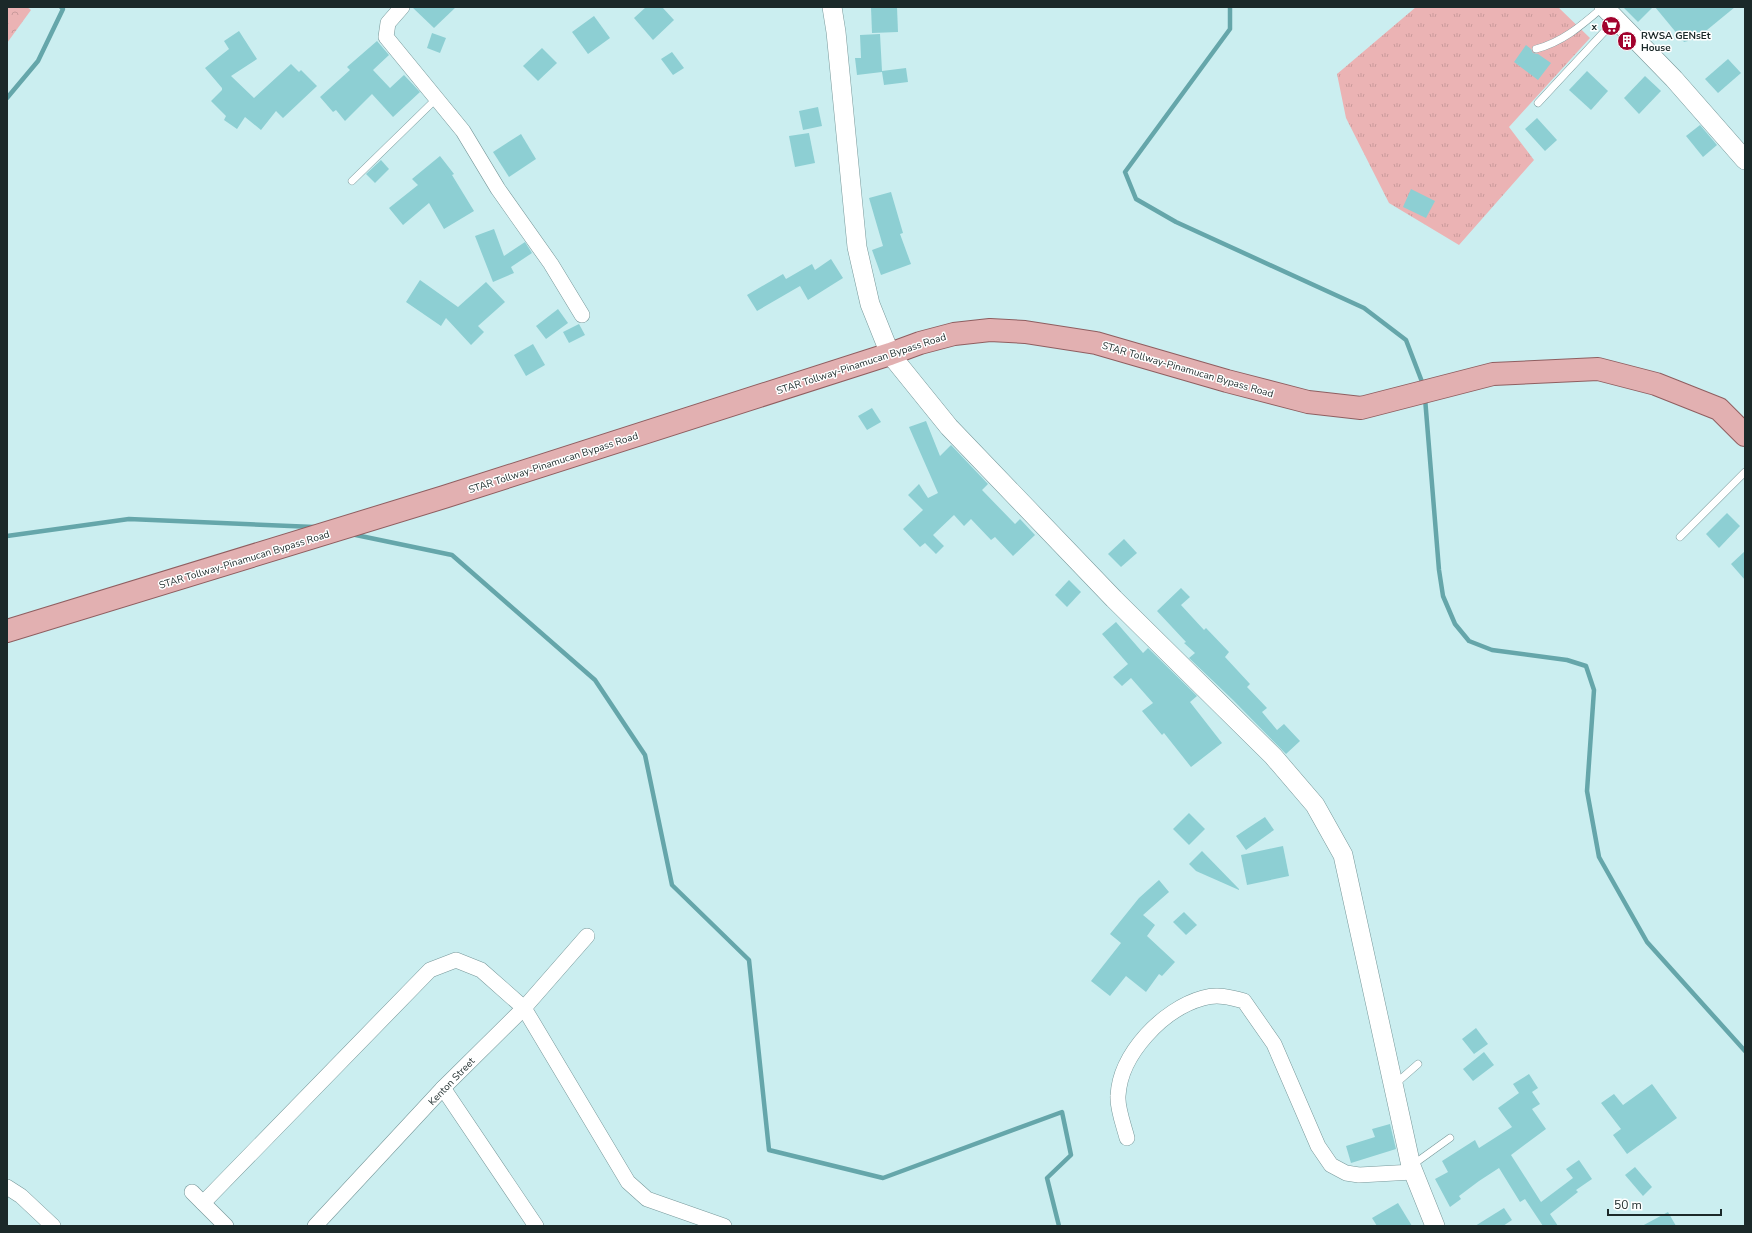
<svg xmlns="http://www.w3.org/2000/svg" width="1752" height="1233" viewBox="0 0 1752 1233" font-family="'Nunito Sans',sans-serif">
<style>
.grass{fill:url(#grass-tufts)}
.forest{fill:url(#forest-crowns)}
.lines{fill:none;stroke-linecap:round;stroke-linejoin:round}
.stream{stroke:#65a6aa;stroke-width:4.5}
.building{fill:#8dcfd3}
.service-casing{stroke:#77989a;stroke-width:8}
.minor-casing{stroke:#77989a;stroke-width:16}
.tertiary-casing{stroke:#77989a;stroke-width:20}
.primary-casing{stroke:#8f5e60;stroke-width:24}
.service{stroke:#fff;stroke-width:7}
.minor{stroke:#fff;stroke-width:15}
.tertiary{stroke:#fff;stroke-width:19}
.primary{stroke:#e2b0b1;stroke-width:22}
.labels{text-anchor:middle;stroke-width:3;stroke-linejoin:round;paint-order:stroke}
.poi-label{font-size:10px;font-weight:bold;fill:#1b2929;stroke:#fff;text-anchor:end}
.street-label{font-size:10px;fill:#1b2929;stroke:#fff}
</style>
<defs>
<pattern id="grass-tufts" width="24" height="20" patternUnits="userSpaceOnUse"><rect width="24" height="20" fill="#ebb3b4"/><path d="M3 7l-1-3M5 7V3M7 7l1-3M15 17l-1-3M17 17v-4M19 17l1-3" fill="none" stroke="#c99a9b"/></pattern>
<pattern id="forest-crowns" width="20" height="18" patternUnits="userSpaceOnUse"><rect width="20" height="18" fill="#ebb3b4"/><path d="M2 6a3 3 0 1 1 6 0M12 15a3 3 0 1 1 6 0" fill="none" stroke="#c99a9b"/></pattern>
</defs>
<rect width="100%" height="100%" fill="#cbeef0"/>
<!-- grass -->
<path class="grass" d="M 1416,7 L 1558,7 L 1590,38 L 1509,127 L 1534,160 L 1459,245 L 1389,203 L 1346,118 L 1337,74 Z"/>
<!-- forest -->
<path class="forest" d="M 7,7 L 27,7 L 31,10 L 7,43 Z"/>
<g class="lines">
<!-- stream -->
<g class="stream">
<path d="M 1230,7 L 1230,29 L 1125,172 L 1136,199 L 1176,222 L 1364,308 L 1406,340 L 1424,387"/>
<path d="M 7,98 L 38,61 L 63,9 L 61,7"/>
<path d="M 1425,398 L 1439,570 L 1443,596 L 1455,624 L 1469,641 L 1492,650 L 1567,660 L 1586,666 L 1594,690 L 1587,791 L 1599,857 L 1647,942 L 1745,1051"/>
<path d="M 351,534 L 452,555 L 595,680 L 645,755 L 672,885 L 749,960 L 769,1150 L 883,1178 L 1062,1112 L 1071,1155 L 1047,1178 L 1059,1226"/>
<path d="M 7,536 L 129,519 L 314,527"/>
</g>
</g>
<!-- building -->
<g class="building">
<path d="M 412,7 L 456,7 L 434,28 Z"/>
<path d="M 646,7 L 662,7 L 674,20 L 653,40 L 634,18 Z"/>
<path d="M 871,7 L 897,7 L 898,32 L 872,33 Z"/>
<path d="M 1623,7 L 1653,7 L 1638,22 Z"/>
<path d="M 1655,7 L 1735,7 L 1696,39 L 1684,42 Z"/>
<path d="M 594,16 L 610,38 L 588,54 L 572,32 Z"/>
<path d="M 239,31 L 257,59 L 231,76 L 254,98 L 291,64 L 299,72 L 301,70 L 317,86 L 283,118 L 276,111 L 261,130 L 245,117 L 237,129 L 224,120 L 226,116 L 211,101 L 222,90 L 222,88 L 205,68 L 229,49 L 224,41 Z"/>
<path d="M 432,33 L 446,38 L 440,53 L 427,48 Z"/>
<path d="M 880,34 L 882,71 L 906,68 L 908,82 L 884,85 L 882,72 L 857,75 L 855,58 L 861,58 L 860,35 Z"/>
<path d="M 377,41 L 389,55 L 373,70 L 390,88 L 404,75 L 420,92 L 393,117 L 372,94 L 345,121 L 336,110 L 333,112 L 320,97 L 350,70 L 347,67 Z"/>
<path d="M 1526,45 L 1531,49 L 1533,53 L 1538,54 L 1551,63 L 1538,80 L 1514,62 Z"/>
<path d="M 542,48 L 557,63 L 538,81 L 523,66 Z"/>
<path d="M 672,52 L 684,68 L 673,75 L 661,59 Z"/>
<path d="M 1728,59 L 1741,73 L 1718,93 L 1705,79 Z"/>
<path d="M 1587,71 L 1608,91 L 1591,110 L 1569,90 Z"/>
<path d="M 1645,76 L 1661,91 L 1639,114 L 1624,98 Z"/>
<path d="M 818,107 L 822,126 L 803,130 L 799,111 Z"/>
<path d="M 1537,118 L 1557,140 L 1545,151 L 1525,129 Z"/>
<path d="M 1700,125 L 1717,145 L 1703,157 L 1686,136 Z"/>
<path d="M 809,133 L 815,163 L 795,167 L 789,136 Z"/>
<path d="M 521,134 L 536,159 L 509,177 L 493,152 Z"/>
<path d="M 440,156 L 454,174 L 452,175 L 474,211 L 444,229 L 429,203 L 403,225 L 389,208 L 418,185 L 412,179 Z"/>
<path d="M 381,160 L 389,169 L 375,183 L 366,174 Z"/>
<path d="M 1411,189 L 1435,201 L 1426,218 L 1403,207 Z"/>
<path d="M 891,192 L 903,233 L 900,234 L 911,264 L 881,275 L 872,250 L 883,246 L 869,198 Z"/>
<path d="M 494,229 L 504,256 L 525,242 L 532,253 L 511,267 L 514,273 L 493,282 L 475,236 Z"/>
<path d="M 831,259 L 843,278 L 808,300 L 800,286 L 757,311 L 747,295 L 783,274 L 786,279 L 812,264 L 815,270 Z"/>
<path d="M 420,280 L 458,307 L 486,282 L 505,302 L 478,326 L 484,332 L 471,345 L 446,318 L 441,326 L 406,302 Z"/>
<path d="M 558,309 L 568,323 L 546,339 L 536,326 Z"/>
<path d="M 579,324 L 585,335 L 569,343 L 563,332 Z"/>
<path d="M 533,344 L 545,365 L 526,376 L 514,355 Z"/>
<path d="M 872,408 L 881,422 L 867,430 L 858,416 Z"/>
<path d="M 926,421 L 940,456 L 951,445 L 988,484 L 982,490 L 1015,524 L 1020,519 L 1035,535 L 1013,556 L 995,537 L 991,540 L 971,519 L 964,526 L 954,515 L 933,535 L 944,546 L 936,554 L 925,543 L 920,547 L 903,529 L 923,510 L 908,495 L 919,484 L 928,498 L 938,493 L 909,427 Z"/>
<path d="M 1727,513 L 1740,526 L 1719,548 L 1706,534 Z"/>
<path d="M 1124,539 L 1137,553 L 1121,567 L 1108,554 Z"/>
<path d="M 1745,551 L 1745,580 L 1731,564 Z"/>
<path d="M 1069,580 L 1081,592 L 1067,607 L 1055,595 Z"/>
<path d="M 1181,588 L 1190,597 L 1181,605 L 1204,630 L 1206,628 L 1229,652 L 1225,657 L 1250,684 L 1247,687 L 1267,708 L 1262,712 L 1277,730 L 1284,724 L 1300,741 L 1286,754 L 1233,700 L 1189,658 L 1195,653 L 1184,643 L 1186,642 L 1157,611 Z"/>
<path d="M 1116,622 L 1143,653 L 1148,648 L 1197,696 L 1190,702 L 1222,743 L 1191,767 L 1164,733 L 1162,735 L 1142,711 L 1153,703 L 1131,678 L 1122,686 L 1113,677 L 1128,664 L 1102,634 Z"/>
<path d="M 1189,813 L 1205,829 L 1189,845 L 1173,829 Z"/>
<path d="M 1265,817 L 1274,830 L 1246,850 L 1236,836 Z"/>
<path d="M 1283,846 L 1289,876 L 1247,885 L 1241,855 Z"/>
<path d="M 1202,851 L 1239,889 L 1239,890 L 1196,871 L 1189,864 Z"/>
<path d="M 1159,880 L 1169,892 L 1143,915 L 1155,925 L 1147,936 L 1175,962 L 1162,976 L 1159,974 L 1146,992 L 1126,976 L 1110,996 L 1091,981 L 1121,943 L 1110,934 L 1139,898 Z"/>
<path d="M 1184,912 L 1197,925 L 1186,935 L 1173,922 Z"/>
<path d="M 1476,1028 L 1488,1044 L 1474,1054 L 1462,1039 Z"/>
<path d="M 1484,1052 L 1494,1065 L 1473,1081 L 1463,1069 Z"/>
<path d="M 1529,1074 L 1538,1088 L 1532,1092 L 1540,1104 L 1532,1109 L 1546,1129 L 1511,1155 L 1541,1202 L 1573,1178 L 1566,1169 L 1579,1160 L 1592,1179 L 1576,1190 L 1578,1192 L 1550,1214 L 1558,1226 L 1543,1226 L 1525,1199 L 1520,1202 L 1499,1168 L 1479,1181 L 1459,1196 L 1461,1199 L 1450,1207 L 1435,1179 L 1448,1172 L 1442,1161 L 1475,1140 L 1479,1148 L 1512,1127 L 1498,1108 L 1519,1093 L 1513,1084 Z"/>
<path d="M 1652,1084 L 1677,1118 L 1627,1154 L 1613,1135 L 1621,1129 L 1601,1103 L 1614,1094 L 1623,1105 Z"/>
<path d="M 1390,1124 L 1396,1149 L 1351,1163 L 1346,1146 L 1375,1137 L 1372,1129 Z"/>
<path d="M 1635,1167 L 1652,1187 L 1643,1196 L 1625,1175 Z"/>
<path d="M 1398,1203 L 1412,1226 L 1377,1226 L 1372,1218 Z"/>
<path d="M 1504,1208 L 1512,1220 L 1503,1226 L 1475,1226 Z"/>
<path d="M 1668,1212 L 1676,1226 L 1642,1226 Z"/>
</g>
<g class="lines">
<!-- service casing -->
<g class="service-casing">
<g id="service">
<path d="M 1536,49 C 1563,42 1582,25 1603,7"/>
<path d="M 1538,103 L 1616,19"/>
<path d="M 352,181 L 436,99"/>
<path d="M 1680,537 L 1745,472"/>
<path d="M 1394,1085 L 1418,1064"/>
<path d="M 1411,1166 L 1450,1138"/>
</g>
</g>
<!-- minor casing -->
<g class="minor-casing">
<g id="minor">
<path d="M 402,7 L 388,23 L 386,37 L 463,131 L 498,189 L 551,264 L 582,315"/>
<path d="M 443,1088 L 536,1226"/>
<path d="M 1127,1138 C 1124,1126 1117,1108 1118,1096 C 1120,1054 1163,1009 1203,998 C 1217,994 1230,997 1244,1001 L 1274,1044 L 1318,1146 L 1331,1165 L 1346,1173 L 1359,1175 L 1413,1172"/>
<path d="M 7,1187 L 21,1196 L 53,1226"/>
<path d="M 192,1192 L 226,1226"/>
<path d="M 203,1203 L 430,970 L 456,960 L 481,970 L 524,1008 L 628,1182 L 647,1199 L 724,1226"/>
<path d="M 315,1226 L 443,1088 L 524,1008 L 587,936"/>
</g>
</g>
<!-- tertiary casing -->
<g class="tertiary-casing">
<g id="tertiary">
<path d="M 832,7 L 836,32 L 857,247 L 870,304 L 890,354 L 949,427 L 1114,599 L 1273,756 L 1315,805 L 1343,855 L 1411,1166 L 1435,1226"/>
<path d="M 1604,7 L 1674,79 L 1745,160"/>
</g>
</g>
<!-- primary casing -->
<g class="primary-casing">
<path id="primary" d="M 7,631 L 444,497 L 890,354 L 920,343 L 954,334 L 990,330 L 1025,332 L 1096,343 L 1227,381 L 1308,402 L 1361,408 L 1493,374 L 1598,369 L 1656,384 L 1719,409 L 1745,435"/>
</g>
<!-- service -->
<use href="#service" class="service"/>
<!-- minor -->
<use href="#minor" class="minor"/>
<!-- tertiary -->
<use href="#tertiary" class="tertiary"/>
<!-- primary -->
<use href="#primary" class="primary"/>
</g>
<!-- icons -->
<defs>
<g id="supermarket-disc" transform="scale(1)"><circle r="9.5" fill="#a2022d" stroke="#fff"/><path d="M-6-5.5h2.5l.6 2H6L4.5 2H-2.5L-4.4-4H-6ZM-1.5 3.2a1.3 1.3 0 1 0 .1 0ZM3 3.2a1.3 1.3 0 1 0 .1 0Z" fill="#fff"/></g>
<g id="building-disc" transform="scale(1)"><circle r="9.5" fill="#a2022d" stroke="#fff"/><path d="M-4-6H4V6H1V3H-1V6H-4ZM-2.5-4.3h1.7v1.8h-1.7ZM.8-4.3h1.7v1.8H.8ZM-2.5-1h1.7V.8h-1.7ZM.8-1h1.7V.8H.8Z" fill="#fff"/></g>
</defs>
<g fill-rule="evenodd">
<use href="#supermarket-disc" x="1611" y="26"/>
<use href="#building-disc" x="1627" y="41"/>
</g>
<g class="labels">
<!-- poi labels -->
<g class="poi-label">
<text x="1597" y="30">x</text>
<text x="1641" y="39" text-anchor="start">RWSA GENsEt<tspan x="1641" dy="12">House</tspan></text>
</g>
<!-- street labels -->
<g class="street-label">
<text transform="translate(861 363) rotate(-18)" y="4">STAR Tollway-Pinamucan Bypass Road</text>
<text transform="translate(1188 369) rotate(16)" y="4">STAR Tollway-Pinamucan Bypass Road</text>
<text transform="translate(553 462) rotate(-18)" y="4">STAR Tollway-Pinamucan Bypass Road</text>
<text transform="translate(244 559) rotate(-17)" y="4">STAR Tollway-Pinamucan Bypass Road</text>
<text transform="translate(451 1081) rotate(-46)" y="4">Kenton Street</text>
</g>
</g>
<!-- border -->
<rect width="1752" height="1233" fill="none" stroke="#1b2929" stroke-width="16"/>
<!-- scale -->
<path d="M1608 1209v6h113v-6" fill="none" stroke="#1b2929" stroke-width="2"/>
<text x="1614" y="1209" font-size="12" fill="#1b2929" stroke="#ffffff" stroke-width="3" paint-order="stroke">50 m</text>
</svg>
